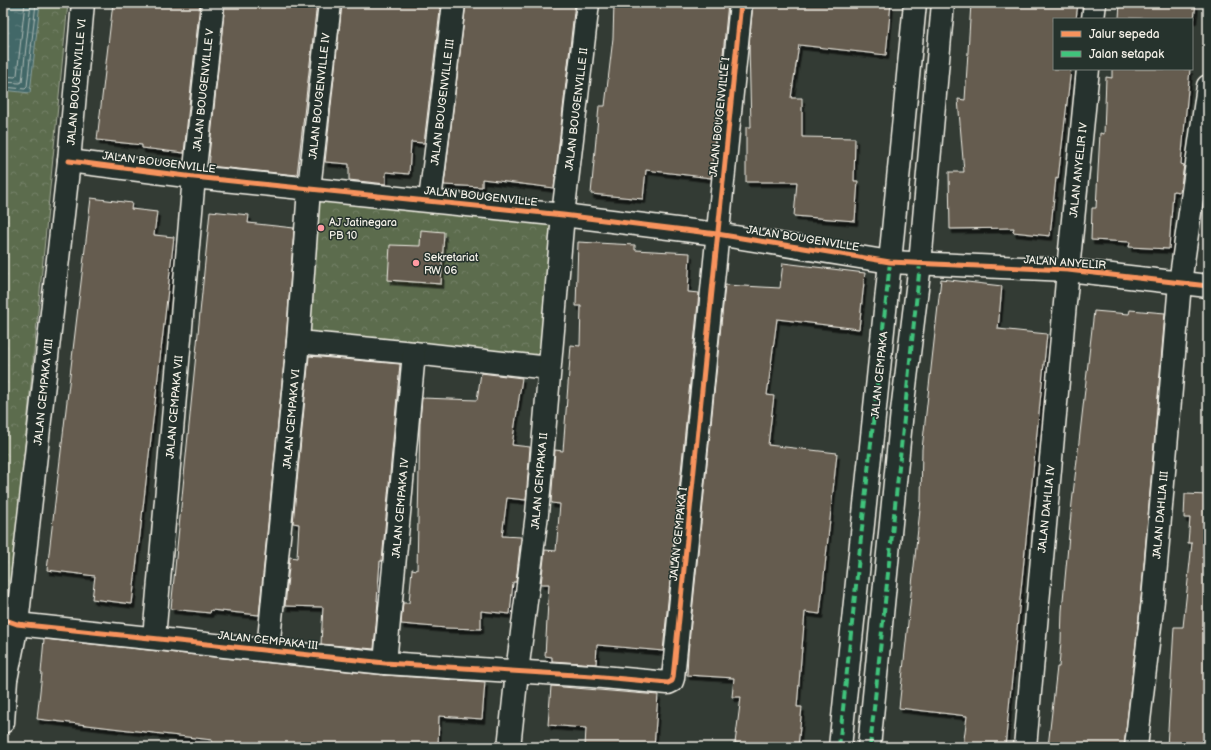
<svg xmlns="http://www.w3.org/2000/svg" width="1211" height="750" viewBox="0 0 1211 750" font-family="'Balsamiq Sans',sans-serif">
<style>
.park{fill:url(#park-crowns);stroke:#a8ae9b}
.water{fill:url(#water-ripples);stroke:#8a9f9b}
.lines{fill:none;stroke-linecap:round;stroke-linejoin:round}
.shore{stroke:#adbab5;stroke-width:1}
.building{fill:#655c4f;stroke:#f4f1e8;filter:url(#shadow)}
.minor-casing{stroke:#f4f1e8;stroke-width:25}
.minor{stroke:#26332d;stroke-width:22}
.quiet{stroke:#40c37c;stroke-width:4;stroke-dasharray:8 4;stroke-linecap:butt}
.cycleway-casing{stroke:#26332d;stroke-width:8}
.cycleway{stroke:#f8935d;stroke-width:5}
.poi-dot{fill:#ff9aa2;stroke:#26332d;stroke-width:1.5}
.labels{text-anchor:middle;stroke-width:3;stroke-linejoin:round;paint-order:stroke}
.street-label{font-size:11px;fill:#f4f1e8;stroke:#26332d}
.poi-label{font-size:11px;fill:#f4f1e8;stroke:#26332d;text-anchor:start}
</style>
<defs>
<pattern id="park-crowns" width="20" height="18" patternUnits="userSpaceOnUse"><rect width="20" height="18" fill="#5c6c4e"/><path d="M2 6a3 3 0 1 1 6 0M12 15a3 3 0 1 1 6 0" fill="none" stroke="#748168"/></pattern>
<pattern id="water-ripples" width="26" height="14" patternUnits="userSpaceOnUse"><rect width="26" height="14" fill="#436868"/><path d="M2 4q2-2 4 0t4 0M15 11q2-2 4 0t4 0" fill="none" stroke="#5f7e7e"/></pattern>
<filter id="shadow"><feDropShadow dx="2.5" dy="4.5" stdDeviation="0" flood-color="#0009"/></filter>
</defs>
<rect width="100%" height="100%" fill="#333b34"/>
<filter id="ink" filterUnits="userSpaceOnUse"><feTurbulence type="fractalNoise" baseFrequency=".025" numOctaves="2"/><feDisplacementMap in="SourceGraphic" scale="8" xChannelSelector="R" yChannelSelector="G"/><feConvolveMatrix kernelMatrix="1 2 1 2 8 2 1 2 1" color-interpolation-filters="sRGB"/></filter>
<g filter="url(#ink)">
<!-- park -->
<g class="park">
<path d="M 3,3 L 68,3 L 9,610 L 3,610 Z"/>
<path d="M 309,189 L 563,215 L 549,368 L 298,342 Z"/>
</g>
<!-- water -->
<path class="water" d="M 3,3 L 40,3 L 30,93 L 3,90 Z"/>
<g class="lines">
<!-- shore -->
<g class="shore">
<path d="M 3,76 L 15,77 L 17,75 L 25,3"/>
<path d="M 3,82 L 20,83 L 22,82 L 31,3"/>
<path d="M 3,87 L 25,89 L 27,87 L 36,3"/>
</g>
</g>
<!-- building -->
<g class="building">
<path d="M 113,3 L 200,3 L 184,153 L 142,148 L 142,145 L 97,140 Z"/>
<path d="M 225,3 L 317,3 L 297,175 L 209,166 L 210,156 L 209,156 Z"/>
<path d="M 342,3 L 441,3 L 424,143 L 411,142 L 409,174 L 386,172 L 386,184 L 349,180 L 349,164 L 325,162 Z"/>
<path d="M 466,3 L 575,3 L 554,188 L 482,179 L 482,187 L 444,185 Z"/>
<path d="M 614,3 L 728,3 L 711,178 L 646,170 L 643,199 L 591,194 L 599,106 L 605,106 L 613,38 Z"/>
<path d="M 753,3 L 891,3 L 886,55 L 799,45 L 791,98 L 802,98 L 802,137 L 855,138 L 854,181 L 858,181 L 855,221 L 794,216 L 797,182 L 746,182 L 746,127 L 751,127 L 749,45 Z"/>
<path d="M 971,3 L 1078,3 L 1076,19 L 1054,19 L 1054,69 L 1071,69 L 1058,179 L 1056,178 L 1050,236 L 1013,232 L 1014,228 L 950,229 L 949,172 L 964,172 L 958,99 L 965,100 Z"/>
<path d="M 1120,3 L 1196,3 L 1194,19 L 1119,18 Z"/>
<path d="M 1112,69 L 1190,69 L 1181,164 L 1184,165 L 1180,192 L 1173,191 L 1169,249 L 1129,247 L 1130,242 L 1091,240 L 1092,208 L 1096,208 L 1100,133 L 1104,134 L 1106,77 L 1112,78 Z"/>
<path d="M 91,198 L 132,203 L 131,209 L 157,212 L 154,235 L 174,237 L 132,604 L 92,599 L 95,576 L 47,570 Z"/>
<path d="M 210,211 L 249,215 L 248,223 L 294,228 L 286,341 L 259,615 L 211,610 L 210,613 L 171,609 Z"/>
<path d="M 421,230 L 444,232 L 441,284 L 388,280 L 390,245 L 420,246 Z"/>
<path d="M 578,242 L 635,245 L 635,250 L 690,253 L 688,292 L 699,293 L 663,651 L 597,645 L 596,664 L 552,661 L 552,657 L 545,656 L 549,584 L 541,584 L 545,550 L 556,551 L 560,504 L 551,503 L 555,450 L 563,451 L 571,345 L 580,346 L 581,306 L 576,306 Z"/>
<path d="M 783,263 L 865,273 L 859,329 L 777,319 L 767,395 L 774,396 L 768,445 L 837,453 L 820,614 L 805,612 L 797,707 L 802,707 L 798,747 L 768,747 L 735,743 L 741,697 L 732,697 L 734,678 L 687,675 L 688,653 L 725,285 L 780,288 Z"/>
<path d="M 941,279 L 1002,286 L 998,329 L 1047,334 L 1005,747 L 963,747 L 967,716 L 899,708 L 921,500 L 922,449 Z"/>
<path d="M 1130,310 L 1165,313 L 1141,599 L 1124,747 L 1048,747 L 1057,667 L 1059,667 L 1061,641 L 1062,611 L 1072,503 L 1094,311 L 1129,314 Z"/>
<path d="M 309,356 L 400,364 L 382,561 L 380,561 L 377,601 L 378,601 L 374,649 L 321,644 L 323,607 L 285,606 L 290,557 L 297,558 L 299,524 L 293,523 Z"/>
<path d="M 481,373 L 522,378 L 512,445 L 530,447 L 526,500 L 507,498 L 502,536 L 521,537 L 516,582 L 513,582 L 510,614 L 481,611 L 481,629 L 446,628 L 401,624 L 403,603 L 409,603 L 412,569 L 417,570 L 420,421 L 422,398 L 477,400 Z"/>
<path d="M 1185,494 L 1208,495 L 1208,747 L 1167,747 L 1174,627 L 1183,627 L 1192,543 L 1188,543 L 1190,518 L 1184,518 Z"/>
<path d="M 44,639 L 384,675 L 485,682 L 482,719 L 439,716 L 438,747 L 212,747 L 212,740 L 37,719 L 42,673 L 41,673 Z"/>
<path d="M 551,686 L 658,695 L 654,747 L 585,747 L 586,728 L 548,725 Z"/>
</g>
<g class="lines">
<!-- minor casing -->
<g class="minor-casing">
<g id="minor">
<path d="M 1093,19 L 1095,3"/>
<path d="M 69,161 L 194,177 L 563,215 L 717,234 L 890,262 L 1068,270 L 1208,286"/>
<path d="M 430,200 L 454,3"/>
<path d="M 298,342 L 414,353 L 549,368"/>
<path d="M 3,619 L 17,624 L 385,663 L 592,676 L 668,683 L 672,681 L 673,678 L 741,3"/>
<path d="M 154,638 L 194,177 L 213,3"/>
<path d="M 268,650 L 298,342 L 309,189 L 330,3"/>
<path d="M 385,663 L 414,353"/>
<path d="M 3,722 L 6,680 L 17,624 L 69,161 L 83,3"/>
<path d="M 509,747 L 517,672 L 537,514 L 563,215 L 588,3"/>
<path d="M 840,747 L 890,262 L 915,3"/>
<path d="M 869,747 L 902,411 L 920,264 L 943,3"/>
<path d="M 1025,747 L 1068,270 L 1088,69"/>
<path d="M 1136,747 L 1153,600 L 1180,283 L 1208,86"/>
</g>
</g>
<!-- minor -->
<use href="#minor" class="minor"/>
<!-- quiet -->
<g class="quiet">
<path d="M 839,747 L 890,262 L 894,263"/>
<path d="M 870,747 L 920,264 L 916,264"/>
</g>
<!-- cycleway casing -->
<g class="cycleway-casing">
<g id="cycleway">
<path d="M 69,161 L 194,177 L 563,215 L 717,234 L 890,262 L 1068,270 L 1208,286"/>
<path d="M 3,619 L 17,624 L 385,663 L 592,676 L 668,683 L 672,681 L 673,678 L 741,3"/>
</g>
</g>
<!-- cycleway -->
<use href="#cycleway" class="cycleway"/>
</g>
</g>
<!-- markers -->
<g class="poi-dot">
<circle cx="321" cy="228" r="4"/>
<circle cx="416" cy="263" r="4"/>
</g>
<g class="labels">
<!-- street labels -->
<g class="street-label">
<text transform="translate(76 82) rotate(-85)" y="4">JALAN BOUGENVILLE VI</text>
<text transform="translate(203 90) rotate(-84)" y="4">JALAN BOUGENVILLE V</text>
<text transform="translate(319 96) rotate(-84)" y="4">JALAN BOUGENVILLE IV</text>
<text transform="translate(442 102) rotate(-83)" y="4">JALAN BOUGENVILLE III</text>
<text transform="translate(576 109) rotate(-83)" y="4">JALAN BOUGENVILLE II</text>
<text transform="translate(719 117) rotate(-84)" y="4">JALAN BOUGENVILLE I</text>
<text transform="translate(159 162) rotate(7)" y="4">JALAN BOUGENVILLE</text>
<text transform="translate(1078 170) rotate(-84)" y="4">JALAN ANYELIR IV</text>
<text transform="translate(481 196) rotate(6)" y="4">JALAN BOUGENVILLE</text>
<text transform="translate(803 238) rotate(9)" y="4">JALAN BOUGENVILLE</text>
<text transform="translate(1065 262) rotate(4)" y="4">JALAN ANYELIR</text>
<text transform="translate(879 375) rotate(-84)" y="4">JALAN CEMPAKA</text>
<text transform="translate(43 392) rotate(-84)" y="4">JALAN CEMPAKA VIII</text>
<text transform="translate(174 407) rotate(-85)" y="4">JALAN CEMPAKA VII</text>
<text transform="translate(291 419) rotate(-85)" y="4">JALAN CEMPAKA VI</text>
<text transform="translate(539 481) rotate(-85)" y="4">JALAN CEMPAKA II</text>
<text transform="translate(400 508) rotate(-85)" y="4">JALAN CEMPAKA IV</text>
<text transform="translate(1046 509) rotate(-84)" y="4">JALAN DAHLIA IV</text>
<text transform="translate(1160 515) rotate(-85)" y="4">JALAN DAHLIA III</text>
<text transform="translate(678 534) rotate(-84)" y="4">JALAN CEMPAKA I</text>
<text transform="translate(268 640) rotate(6)" y="4">JALAN CEMPAKA III</text>
</g>
<!-- poi labels -->
<g class="poi-label">
<text x="329" y="226">AJ Jatinegara<tspan x="329" dy="13">PB 10</tspan></text>
<text x="424" y="261">Sekretariat<tspan x="424" dy="13">RW 06</tspan></text>
</g>
</g>
<!-- margin -->
<rect width="1211" height="750" fill="none" stroke="#26332d" stroke-width="16"/>
<rect x="8" y="8" width="1195" height="734" fill="none" stroke="#f4f1e8" stroke-width="1.5" filter="url(#ink)"/>
<!-- legend -->
<rect x="1053" y="18" width="140" height="52" fill="#26332d" stroke="#787f78"/>
<rect x="1061" y="31" width="20" height="6" fill="#f8935d" stroke="#787f78"/>
<text x="1089" y="38" font-size="12" fill="#f4f1e8">Jalur sepeda</text>
<rect x="1061" y="51" width="20" height="6" fill="#40c37c" stroke="#787f78"/>
<text x="1089" y="58" font-size="12" fill="#f4f1e8">Jalan setapak</text>
</svg>
